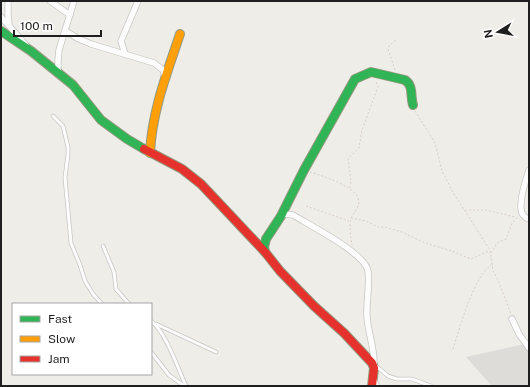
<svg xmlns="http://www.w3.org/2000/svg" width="530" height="387" viewBox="0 0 530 387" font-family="'Public Sans',sans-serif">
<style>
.residential{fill:#dddcd9}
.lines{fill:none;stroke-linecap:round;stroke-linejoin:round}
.lane-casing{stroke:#c6c6c4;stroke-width:4.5}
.street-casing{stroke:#c6c6c4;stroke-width:7}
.fast-casing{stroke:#95997f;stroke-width:10}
.slow-casing{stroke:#95997f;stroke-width:10}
.jam-casing{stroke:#95997f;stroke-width:10}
.path{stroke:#dcceca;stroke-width:1;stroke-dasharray:2 2;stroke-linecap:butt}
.lane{stroke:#fcfcfc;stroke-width:3}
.street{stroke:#fcfcfc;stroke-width:5.5}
.fast{stroke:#30b455;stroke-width:8}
.slow{stroke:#ff9f0a;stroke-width:8}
.jam{stroke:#e5322d;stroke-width:8}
</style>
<rect width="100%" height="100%" fill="#eeede8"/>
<!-- residential -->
<path class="residential" d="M 529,343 L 529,386 L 492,386 L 466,357 Z"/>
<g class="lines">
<!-- lane casing -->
<g class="lane-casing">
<g id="lane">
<path d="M 53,116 L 63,126 L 68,147 L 68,154 L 65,178 L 71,243 L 80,265 L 85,281 L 93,294 L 102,304"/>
<path d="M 103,246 L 114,272 L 116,289 L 129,304"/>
<path d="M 151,321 C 166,332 178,369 186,386"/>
<path d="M 156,324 L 216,352"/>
<path d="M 151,352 L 169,375 L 184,386"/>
<path d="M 376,366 L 388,376 L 397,379 L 412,379 L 431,386"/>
<path d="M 375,379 L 378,386"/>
</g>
</g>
<!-- street casing -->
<g class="street-casing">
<g id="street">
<path d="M 8,1 L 8,15 L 9,25"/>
<path d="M 50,1 L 70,15"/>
<path d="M 1,17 L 26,45"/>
<path d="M 66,31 L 77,38 L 91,44 L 154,63 L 163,70 L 165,77"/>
<path d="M 125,54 L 121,41 L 138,1"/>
<path d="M 58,72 L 58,60 L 59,50 L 74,1"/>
<path d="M 529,170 C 526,179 518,204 522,213 C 523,216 526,218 529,219"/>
<path d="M 281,216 L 286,214 L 293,215 C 309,225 365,253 368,271 C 370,286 366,302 367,317 C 368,333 375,349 374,366"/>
<path d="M 512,319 L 519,334 L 529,348"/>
</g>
</g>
<!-- fast casing -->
<g class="fast-casing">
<g id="fast">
<path d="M 1,31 L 31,51 L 73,85 L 101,120 L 127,139 L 144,149"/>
<path d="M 265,252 L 264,247 L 266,239 L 281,216 L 304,170 L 355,79 L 371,72 L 405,80 C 414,86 410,96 413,105"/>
</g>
</g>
<!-- slow casing -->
<g class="slow-casing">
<path id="slow" d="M 150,153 C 152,111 167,73 180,34"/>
</g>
<!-- jam casing -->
<g class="jam-casing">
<path id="jam" d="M 144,149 L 182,169 L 201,184 L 265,252 L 280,271 L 314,306 L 344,333 L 372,363 L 374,368 L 372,386"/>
</g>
<!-- path -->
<g class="path">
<path d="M 395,70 L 388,49 L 389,46 L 396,40"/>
<path d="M 415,111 L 435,143 L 442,171 L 454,194 L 490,250 L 493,271 L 498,280 L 511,314"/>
<path d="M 310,172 C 322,176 365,188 358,206 C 357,210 352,214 351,219 C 349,227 351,238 352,245"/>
<path d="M 350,188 L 351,181 L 348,159 L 359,148 L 362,130 L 378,87 L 376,81"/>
<path d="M 306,206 L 349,221"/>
<path d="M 465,210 L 486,210 L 515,217"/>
<path d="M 351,218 L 366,221 L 378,227 L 385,227 L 402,232 L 425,243 L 452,251 L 471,259 L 489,251"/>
<path d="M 491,253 L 497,243 L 506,239 L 512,223 L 518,217"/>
<path d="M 453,349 C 461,325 472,280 491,265"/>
</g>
<!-- lane -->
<use href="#lane" class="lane"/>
<!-- street -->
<use href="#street" class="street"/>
<!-- fast -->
<use href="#fast" class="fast"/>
<!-- slow -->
<use href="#slow" class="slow"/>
<!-- jam -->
<use href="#jam" class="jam"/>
</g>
<!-- border -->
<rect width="530" height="387" fill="none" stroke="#1f1f1f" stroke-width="4"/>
<!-- legend -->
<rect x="12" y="303" width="140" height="72" fill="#ffffff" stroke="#a5a5a5"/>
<rect x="20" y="316" width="20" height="6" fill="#30b455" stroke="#a5a5a5"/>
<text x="48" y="323" font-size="12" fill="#1f1f1f">Fast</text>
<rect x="20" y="336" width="20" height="6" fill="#ff9f0a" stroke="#a5a5a5"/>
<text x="48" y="343" font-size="12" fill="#1f1f1f">Slow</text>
<rect x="20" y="356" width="20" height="6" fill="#e5322d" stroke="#a5a5a5"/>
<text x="48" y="363" font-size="12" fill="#1f1f1f">Jam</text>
<!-- north arrow -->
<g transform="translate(498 32) rotate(259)" stroke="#ffffff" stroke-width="3" paint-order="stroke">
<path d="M0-3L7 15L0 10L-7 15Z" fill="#1f1f1f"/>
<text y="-6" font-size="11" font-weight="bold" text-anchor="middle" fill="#1f1f1f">N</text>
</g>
<!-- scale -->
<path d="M14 30v6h87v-6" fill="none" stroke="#1f1f1f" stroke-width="2"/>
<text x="20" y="30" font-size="12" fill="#1f1f1f" stroke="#ffffff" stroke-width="3" paint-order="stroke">100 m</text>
</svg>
